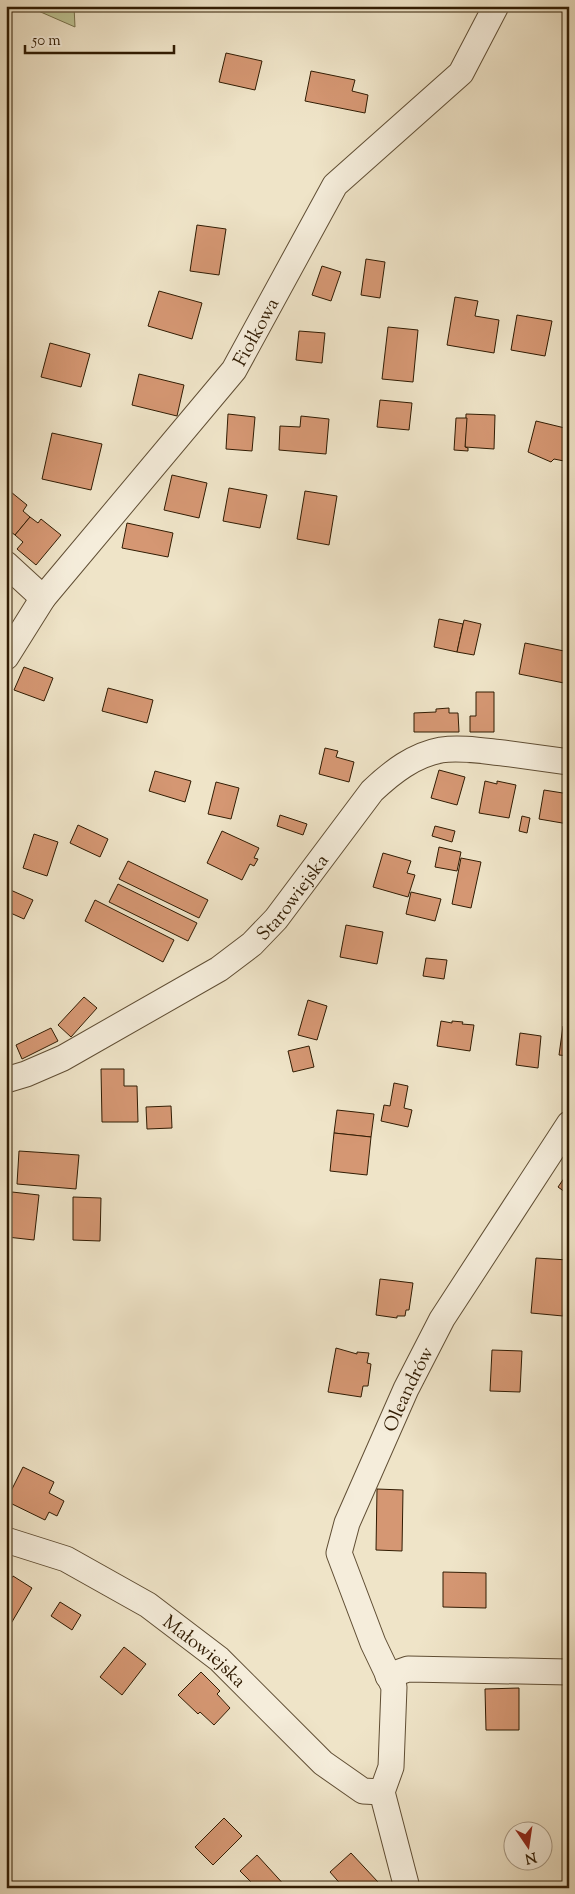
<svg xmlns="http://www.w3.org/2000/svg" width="575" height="1894" viewBox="0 0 575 1894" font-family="'Sorts Mill Goudy',serif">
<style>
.green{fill:#bdc393;stroke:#77704b}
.building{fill:#d59773;stroke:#311c03}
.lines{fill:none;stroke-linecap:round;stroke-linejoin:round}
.minor-casing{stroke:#604e34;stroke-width:27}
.minor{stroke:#f5eddb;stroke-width:25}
.labels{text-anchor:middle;stroke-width:4;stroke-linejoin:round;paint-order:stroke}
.street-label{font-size:19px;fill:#311c03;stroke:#f5eddb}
</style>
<rect width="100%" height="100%" fill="#efe4c8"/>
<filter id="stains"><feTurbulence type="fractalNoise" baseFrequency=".004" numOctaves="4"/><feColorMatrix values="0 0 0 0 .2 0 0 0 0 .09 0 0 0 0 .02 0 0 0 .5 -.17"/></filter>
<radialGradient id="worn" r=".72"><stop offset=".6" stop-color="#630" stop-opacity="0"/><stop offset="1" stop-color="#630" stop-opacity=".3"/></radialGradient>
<!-- green -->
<path class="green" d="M 27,6 L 74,6 L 75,27 Z"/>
<!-- building -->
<g class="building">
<path d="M 226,53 L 262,61 L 255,90 L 219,82 Z"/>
<path d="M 311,71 L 355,80 L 352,91 L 368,95 L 365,113 L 305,101 Z"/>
<path d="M 197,225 L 226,229 L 219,275 L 190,271 Z"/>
<path d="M 366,259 L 385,262 L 380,298 L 361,295 Z"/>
<path d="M 322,266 L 341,272 L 331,301 L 312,295 Z"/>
<path d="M 159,291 L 202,303 L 192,339 L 148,326 Z"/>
<path d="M 455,297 L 478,301 L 475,316 L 499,320 L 494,353 L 447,345 Z"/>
<path d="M 517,315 L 552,321 L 545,356 L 511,350 Z"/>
<path d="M 388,327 L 418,330 L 413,382 L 382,379 Z"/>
<path d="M 299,331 L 325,333 L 322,363 L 296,360 Z"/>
<path d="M 50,343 L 90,354 L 81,387 L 41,377 Z"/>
<path d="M 139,374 L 184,385 L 177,416 L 132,405 Z"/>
<path d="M 380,400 L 412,403 L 409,430 L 377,427 Z"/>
<path d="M 228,414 L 255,417 L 252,451 L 226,449 Z"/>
<path d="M 466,414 L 495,415 L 494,449 L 465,447 Z"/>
<path d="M 301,416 L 329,419 L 326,454 L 279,450 L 280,426 L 300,427 Z"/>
<path d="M 456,418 L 467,418 L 465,447 L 468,448 L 468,451 L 454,450 Z"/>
<path d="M 536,421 L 569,429 L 569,441 L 564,461 L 554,459 L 551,462 L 528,452 Z"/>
<path d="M 52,433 L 102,444 L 91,490 L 42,479 Z"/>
<path d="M 172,475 L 207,483 L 199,518 L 164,510 Z"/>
<path d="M 229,488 L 267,495 L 260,528 L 223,521 Z"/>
<path d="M 305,491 L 337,496 L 329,545 L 297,539 Z"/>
<path d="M 11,492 L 27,505 L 23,511 L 30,517 L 15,535 L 7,529 L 6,530 L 6,497 Z"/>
<path d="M 30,517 L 38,523 L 41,519 L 61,535 L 36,565 L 17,549 L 23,542 L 15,535 Z"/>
<path d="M 127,523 L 173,533 L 168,557 L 122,548 Z"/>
<path d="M 439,619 L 463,624 L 457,652 L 434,647 Z"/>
<path d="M 464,620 L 481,624 L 474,655 L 457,652 Z"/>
<path d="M 525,643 L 569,652 L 569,662 L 564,683 L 519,674 Z"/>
<path d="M 24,667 L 53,678 L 44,701 L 14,690 Z"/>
<path d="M 108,688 L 153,700 L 147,723 L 102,711 Z"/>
<path d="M 476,692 L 494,692 L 494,732 L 470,732 L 470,716 L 476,716 Z"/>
<path d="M 449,708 L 449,713 L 458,713 L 459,732 L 414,732 L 414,713 L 436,712 L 436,709 Z"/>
<path d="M 325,748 L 338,751 L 336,757 L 354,762 L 349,782 L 319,774 Z"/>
<path d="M 439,770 L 465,777 L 457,805 L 431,798 Z"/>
<path d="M 155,771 L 191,781 L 185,802 L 149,791 Z"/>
<path d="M 485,781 L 497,784 L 497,781 L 516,785 L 509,818 L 479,813 Z"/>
<path d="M 216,782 L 239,788 L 231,819 L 208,814 Z"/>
<path d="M 544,790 L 569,794 L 568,824 L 539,819 Z"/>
<path d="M 280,815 L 307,824 L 303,835 L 277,826 Z"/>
<path d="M 522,816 L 530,818 L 527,833 L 519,831 Z"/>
<path d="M 78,825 L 108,839 L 100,857 L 70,843 Z"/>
<path d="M 435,826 L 455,831 L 452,842 L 432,836 Z"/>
<path d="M 222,831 L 259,848 L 254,858 L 258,859 L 254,866 L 250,864 L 242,880 L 207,863 Z"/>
<path d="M 34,834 L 58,842 L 47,876 L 23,868 Z"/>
<path d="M 439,847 L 461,852 L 457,871 L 435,867 Z"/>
<path d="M 383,853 L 411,861 L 407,873 L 415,875 L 408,897 L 373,887 Z"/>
<path d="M 461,858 L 481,862 L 471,908 L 452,904 Z"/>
<path d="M 128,861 L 208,900 L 199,918 L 119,879 Z"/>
<path d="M 118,884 L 197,923 L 188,941 L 109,902 Z"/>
<path d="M 6,888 L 33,900 L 24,919 L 6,911 Z"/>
<path d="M 411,892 L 441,899 L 435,921 L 406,914 Z"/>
<path d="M 95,900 L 174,940 L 163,962 L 85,921 Z"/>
<path d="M 346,925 L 383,932 L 377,964 L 340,957 Z"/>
<path d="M 426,958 L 447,960 L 444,979 L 423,976 Z"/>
<path d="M 84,997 L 97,1008 L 71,1037 L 58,1025 Z"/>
<path d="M 308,1000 L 327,1006 L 317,1040 L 298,1035 Z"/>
<path d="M 441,1021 L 452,1023 L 452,1021 L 463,1022 L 462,1024 L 474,1025 L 470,1051 L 437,1046 Z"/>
<path d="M 563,1026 L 569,1027 L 569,1056 L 559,1055 Z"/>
<path d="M 51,1028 L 58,1041 L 22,1059 L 16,1045 Z"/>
<path d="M 520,1033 L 541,1036 L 538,1068 L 516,1065 Z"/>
<path d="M 309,1046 L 314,1067 L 293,1072 L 288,1051 Z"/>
<path d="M 101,1069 L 124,1069 L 124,1086 L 137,1086 L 138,1122 L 102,1122 Z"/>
<path d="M 394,1083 L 408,1086 L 404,1108 L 412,1110 L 408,1127 L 381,1121 L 384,1105 L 390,1106 Z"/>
<path d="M 171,1106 L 172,1128 L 147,1129 L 146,1107 Z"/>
<path d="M 337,1110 L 374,1114 L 371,1137 L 334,1133 Z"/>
<path d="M 334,1133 L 371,1137 L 367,1175 L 330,1171 Z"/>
<path d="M 19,1151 L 79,1155 L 76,1189 L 17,1184 Z"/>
<path d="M 569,1171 L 569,1195 L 558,1187 Z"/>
<path d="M 12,1192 L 39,1195 L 34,1240 L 7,1237 Z"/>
<path d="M 73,1197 L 101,1198 L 100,1241 L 73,1240 Z"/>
<path d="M 536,1258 L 568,1260 L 563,1316 L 531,1313 Z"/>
<path d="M 380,1279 L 413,1283 L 409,1310 L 406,1310 L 405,1316 L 397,1316 L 397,1318 L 376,1315 Z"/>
<path d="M 336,1348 L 357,1354 L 357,1352 L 369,1353 L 367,1363 L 371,1364 L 368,1386 L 363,1386 L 361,1397 L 328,1392 Z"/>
<path d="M 492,1350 L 522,1351 L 520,1392 L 490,1391 Z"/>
<path d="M 23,1467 L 54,1482 L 49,1493 L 64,1501 L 57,1516 L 49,1512 L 45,1520 L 6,1501 Z"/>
<path d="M 377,1489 L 403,1490 L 402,1551 L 376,1550 Z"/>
<path d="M 443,1572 L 486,1573 L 486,1608 L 443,1607 Z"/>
<path d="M 13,1576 L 32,1588 L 6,1632 L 6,1587 Z"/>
<path d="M 60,1602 L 81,1615 L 72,1630 L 51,1616 Z"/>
<path d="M 124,1647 L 146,1664 L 122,1695 L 100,1677 Z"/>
<path d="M 201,1672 L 220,1691 L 217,1694 L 230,1708 L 214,1725 L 200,1712 L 198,1714 L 178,1695 Z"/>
<path d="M 519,1688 L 519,1730 L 486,1730 L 485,1689 Z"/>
<path d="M 224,1818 L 242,1836 L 213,1865 L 195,1847 Z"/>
<path d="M 351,1853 L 378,1882 L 372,1888 L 344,1888 L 330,1872 Z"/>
<path d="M 257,1855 L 287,1888 L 245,1888 L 251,1882 L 240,1871 Z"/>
</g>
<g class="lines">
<!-- minor casing -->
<g class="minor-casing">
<g id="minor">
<path d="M 6,564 L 43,598"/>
<path id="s1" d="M 6,657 L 43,598 L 234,370 L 335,185 L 461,73 L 496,6"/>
<path id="s2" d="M 6,1080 L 26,1074 L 63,1058 L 219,969 L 252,944 L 276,919 L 372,791 C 392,772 414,755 441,750 C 461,747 484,751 503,753 C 525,756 547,759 569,762"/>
<path id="s3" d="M 6,1540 L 66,1559 L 148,1605 L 219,1659 L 323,1763 L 363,1791 L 382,1792"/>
<path d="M 388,1676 L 408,1669 L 569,1672"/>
<path id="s4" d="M 407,1888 L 382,1792 L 391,1767 L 394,1687 L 373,1643 L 339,1553 L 347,1523 L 406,1389 L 442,1319 L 569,1124"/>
</g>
</g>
<!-- minor -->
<use href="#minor" class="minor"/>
</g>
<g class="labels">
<!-- street labels -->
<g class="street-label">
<text dy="7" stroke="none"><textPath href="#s1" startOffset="411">Fiołkowa</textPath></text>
<text dy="7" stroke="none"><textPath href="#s2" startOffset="344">Starowiejska</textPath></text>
<text dy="7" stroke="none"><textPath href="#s4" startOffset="529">Oleandrów</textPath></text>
<text dy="7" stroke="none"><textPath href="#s3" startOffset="230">Małowiejska</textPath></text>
</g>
</g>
<!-- margin -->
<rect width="575" height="1894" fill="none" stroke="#efe4c8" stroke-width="25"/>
<rect x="8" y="8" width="560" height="1879" fill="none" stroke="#311c03" stroke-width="2.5"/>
<rect x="12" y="12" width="550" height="1869" fill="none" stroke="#311c03"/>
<!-- north arrow -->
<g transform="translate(528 1846) rotate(167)"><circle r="24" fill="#f5eddb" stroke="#a79985"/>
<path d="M0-4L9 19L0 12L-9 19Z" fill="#8f2418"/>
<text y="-8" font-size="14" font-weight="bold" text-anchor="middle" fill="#311c03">N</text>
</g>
<!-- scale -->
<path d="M25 45v8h149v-8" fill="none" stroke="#311c03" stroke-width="2.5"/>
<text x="32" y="45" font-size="15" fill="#311c03" stroke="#f5eddb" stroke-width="4" paint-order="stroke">50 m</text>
<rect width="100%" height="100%" filter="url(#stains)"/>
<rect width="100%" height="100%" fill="url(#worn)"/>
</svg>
